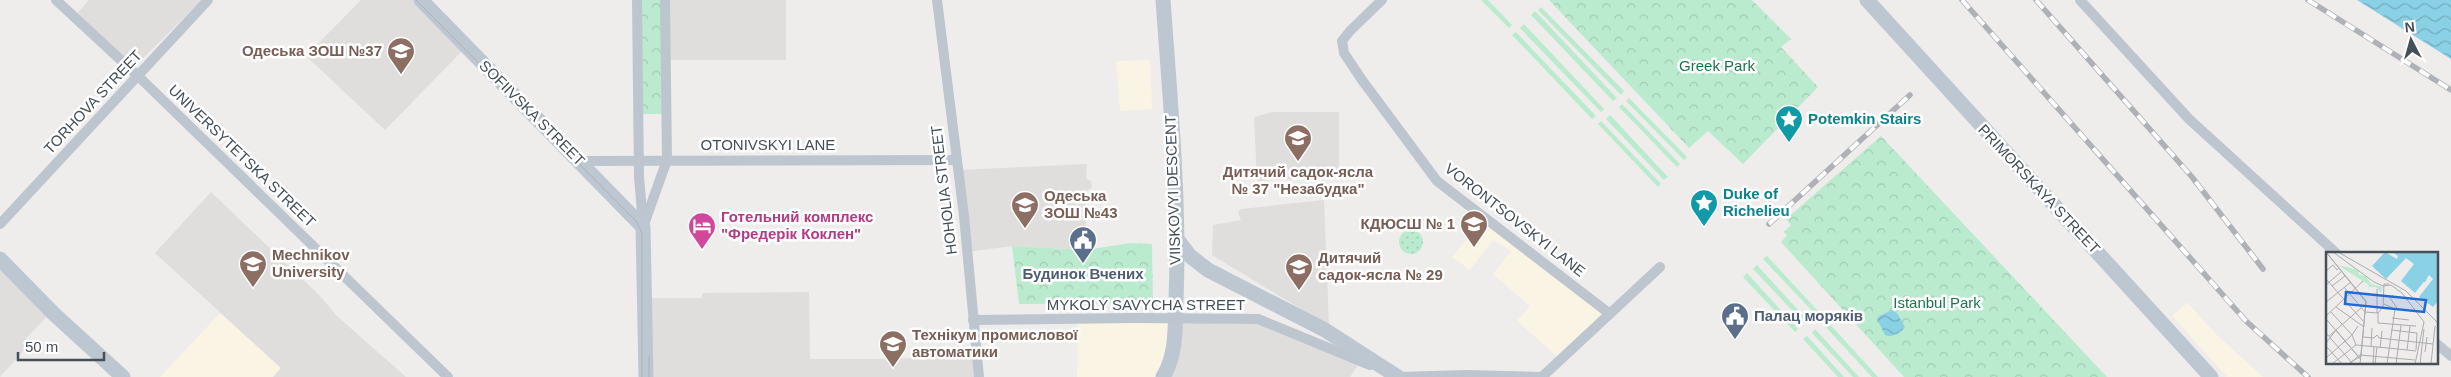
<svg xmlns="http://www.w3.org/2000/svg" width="2451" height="377" viewBox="0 0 2451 377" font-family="Arial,sans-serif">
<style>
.commercial{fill:#faf4e4}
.education{fill:#e0dddd}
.grass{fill:#bbebcf}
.forest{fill:url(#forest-crowns)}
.garden{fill:url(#garden-dots)}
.water{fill:url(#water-waves)}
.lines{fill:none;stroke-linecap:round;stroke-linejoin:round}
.street{stroke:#bdc6ce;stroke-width:10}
.secondary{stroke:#bdc7d2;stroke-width:15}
.tram{stroke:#aeb1b6;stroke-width:1}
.rail-casing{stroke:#aeb1b6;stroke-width:5.5}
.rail{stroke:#fff;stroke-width:4;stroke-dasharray:11;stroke-linecap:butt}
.street-bridge{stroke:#bdc6ce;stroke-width:10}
.labels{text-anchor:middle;stroke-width:5;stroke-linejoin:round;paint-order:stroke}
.education-label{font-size:15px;font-weight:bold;fill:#785e54;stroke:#fff;text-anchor:start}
.park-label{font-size:15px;fill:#1b754a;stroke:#fff}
.street-label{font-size:15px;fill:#454f58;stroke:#fff}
.culture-label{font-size:15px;font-weight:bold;fill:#0d838f;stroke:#fff;text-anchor:start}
.hotel-label{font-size:15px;font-weight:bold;fill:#b23c85;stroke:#fff;text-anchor:start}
.service-label{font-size:15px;font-weight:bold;fill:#4e5e75;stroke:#fff}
.inset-river{fill:none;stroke:#8ad1e6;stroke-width:2.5}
.inset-road{fill:none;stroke:#abadb1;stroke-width:1}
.view{fill:#216ad3;fill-opacity:0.15;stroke:#216ad3;stroke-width:2.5}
.inset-edge{fill:none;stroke:#454f58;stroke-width:2.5}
</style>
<defs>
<pattern id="forest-crowns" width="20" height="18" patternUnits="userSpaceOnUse" patternTransform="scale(1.25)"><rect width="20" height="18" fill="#bbebcf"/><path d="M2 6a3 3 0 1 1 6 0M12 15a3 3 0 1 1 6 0" fill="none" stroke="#a2cbb4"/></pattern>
<pattern id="garden-dots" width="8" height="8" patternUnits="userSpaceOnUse" patternTransform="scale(1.25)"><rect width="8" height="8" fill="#bbebcf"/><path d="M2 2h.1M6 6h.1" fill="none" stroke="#a2cbb4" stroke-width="1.8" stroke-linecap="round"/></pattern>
<pattern id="water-waves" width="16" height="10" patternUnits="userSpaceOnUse" patternTransform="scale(1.25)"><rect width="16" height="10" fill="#8ad1e6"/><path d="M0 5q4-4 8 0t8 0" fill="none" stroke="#73acbd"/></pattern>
</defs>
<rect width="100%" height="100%" fill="#efecec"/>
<!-- commercial -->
<g class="commercial">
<path d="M 1150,60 L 1152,109 L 1120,111 L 1116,61 Z"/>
<path d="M 1483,220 L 1607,314 L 1560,359 L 1517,321 L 1530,306 L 1493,274 L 1511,251 L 1493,240 L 1470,270 L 1452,257 Z"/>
<path d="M 2187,302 L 2215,333 L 2263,377 L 2227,377 L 2172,316 Z"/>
<path d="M 220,313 L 281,368 L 273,377 L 160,377 Z"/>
<path d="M 1078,320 L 1174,320 L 1161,377 L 1077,377 Z"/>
</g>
<!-- education -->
<g class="education">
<path d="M 89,0 L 202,0 L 135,66 L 75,16 Z"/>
<path d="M 361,0 L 418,0 L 466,47 L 385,130 L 306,56 Z"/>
<path d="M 668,0 L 786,0 L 786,60 L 670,60 Z"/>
<path d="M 1273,112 L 1339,112 L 1339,177 L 1257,181 L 1254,117 Z"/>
<path d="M 1087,164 L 1086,179 L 1091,181 L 1092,188 L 1086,191 L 1086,250 L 1012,246 L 967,252 L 958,170 Z"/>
<path d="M 211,192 L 320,296 L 337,316 L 406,377 L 273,377 L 281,368 L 155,253 Z"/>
<path d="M 1324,200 L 1329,326 L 1212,255 L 1213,225 L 1241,220 L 1238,212 L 1241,209 Z"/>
<path d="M 0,265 L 51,312 L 22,343 L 26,348 L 0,377 Z"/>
<path d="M 809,292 L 810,359 L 889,359 L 976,355 L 978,377 L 647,377 L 646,298 L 702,298 L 702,293 Z"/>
<path d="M 1176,320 L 1257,320 L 1360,362 L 1350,377 L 1164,377 Z"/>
</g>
<!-- grass -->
<g class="grass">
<path d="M 1481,0 L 1488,0 L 1512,25 L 1509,28 Z"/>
<path d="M 1541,7 L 1624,91 L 1621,95 L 1538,10 Z"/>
<path d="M 1535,11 L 1617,98 L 1613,101 L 1531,15 Z"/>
<path d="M 1524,24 L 1604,109 L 1601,112 L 1520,28 Z"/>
<path d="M 1516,32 L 1596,116 L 1592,119 L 1512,35 Z"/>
<path d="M 1629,98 L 1687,157 L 1684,160 L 1626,101 Z"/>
<path d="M 1622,104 L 1680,164 L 1677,167 L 1619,107 Z"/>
<path d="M 1610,115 L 1668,177 L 1664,180 L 1606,119 Z"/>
<path d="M 1601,121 L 1661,184 L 1658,187 L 1598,124 Z"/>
<path d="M 1767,256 L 1818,311 L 1815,314 L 1763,259 Z"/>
<path d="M 1757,265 L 1808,321 L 1805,324 L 1753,269 Z"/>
<path d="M 1747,273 L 1798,329 L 1795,332 L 1743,277 Z"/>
<path d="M 1826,320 L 1878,377 L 1872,377 L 1822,323 Z"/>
<path d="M 1815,329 L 1859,377 L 1853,377 L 1812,333 Z"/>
<path d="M 1807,336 L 1844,377 L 1838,377 L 1803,339 Z"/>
</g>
<!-- forest -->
<g class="forest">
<path d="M 640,0 L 661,0 L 663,114 L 641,114 Z"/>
<path d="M 1549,0 L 1752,0 L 1791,39 L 1781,47 L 1818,87 L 1743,164 L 1708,131 L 1689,148 Z"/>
<path d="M 1881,136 L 2107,377 L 1904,377 L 1781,242 L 1787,235 L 1784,232 L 1791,225 L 1786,219 Z"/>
<path d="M 1130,243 L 1152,244 L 1153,303 L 1019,304 L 1012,246 L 1086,250 Z"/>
</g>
<!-- garden -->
<circle class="garden" cx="1411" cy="242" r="12"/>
<!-- water -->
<g class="water">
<path d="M 2357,0 L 2451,0 L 2451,59 Z"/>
<path d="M 1892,310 L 1897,313 L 1905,327 C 1900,333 1892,338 1885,335 L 1877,319 L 1879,316 Z"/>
</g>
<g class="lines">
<!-- street -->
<g class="street">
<path d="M 56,0 L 138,76 L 448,377"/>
<path d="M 637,0 L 639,177 L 643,224"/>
<path d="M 937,0 L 964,216 L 979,377"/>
<path d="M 1382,0 L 1350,31 L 1342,41 L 1344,53 L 1362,80 L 1437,181 L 1610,314"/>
<path d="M 2080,0 L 2189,119 L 2336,253"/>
<path d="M 580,161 L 957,160"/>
<path d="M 0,224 L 208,0"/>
<path d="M 643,227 L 667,160 L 665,0"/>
<path d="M 1258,319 L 1370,365"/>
<path d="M 973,320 L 1134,318"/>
<path d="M 2437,344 L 2451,356"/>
<path d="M 1393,374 L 1398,377 L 1467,375 L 1542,377"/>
<path d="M 1543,376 L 1660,267"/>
</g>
<!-- secondary -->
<g class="secondary">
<path d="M 421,0 L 643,227 L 646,377"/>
<path d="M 1867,0 L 2211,377"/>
<path d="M 1177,239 L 1190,256 L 1208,270 L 1325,330 L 1398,377"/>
<path d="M 0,259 L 54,314 L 123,377"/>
<path d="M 1163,377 C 1177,354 1175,326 1176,300 C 1180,200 1170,99 1163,0"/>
</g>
<!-- tram -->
<g class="tram">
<path d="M 416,0 L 636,221 L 642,233 L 642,377"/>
<path d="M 649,357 L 649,377"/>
</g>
<!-- rail casing -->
<g class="rail-casing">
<g id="rail">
<path d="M 1962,0 L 2246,321 L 2308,377"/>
<path d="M 2036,0 L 2192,177 L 2263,269"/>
<path d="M 2308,0 L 2451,90"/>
<path d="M 1769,224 L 1910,95"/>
</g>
</g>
<!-- rail -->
<use href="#rail" class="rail"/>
<!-- street-bridge -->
<path class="street-bridge" d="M 1134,318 L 1258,319"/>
</g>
<!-- icons -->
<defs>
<g id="school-pin" transform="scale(1.4375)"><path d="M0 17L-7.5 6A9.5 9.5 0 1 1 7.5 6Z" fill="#8d6e63" stroke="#fff"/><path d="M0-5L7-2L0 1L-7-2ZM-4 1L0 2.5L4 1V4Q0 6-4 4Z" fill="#fff"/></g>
<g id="sight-pin" transform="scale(1.4375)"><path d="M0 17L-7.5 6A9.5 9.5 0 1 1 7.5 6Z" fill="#0f9aa8" stroke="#fff"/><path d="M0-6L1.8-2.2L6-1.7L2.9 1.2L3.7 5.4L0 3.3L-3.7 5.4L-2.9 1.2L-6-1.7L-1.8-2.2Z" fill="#fff"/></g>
<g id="hotel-pin" transform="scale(1.4375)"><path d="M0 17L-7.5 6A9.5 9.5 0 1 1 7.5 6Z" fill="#d1479c" stroke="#fff"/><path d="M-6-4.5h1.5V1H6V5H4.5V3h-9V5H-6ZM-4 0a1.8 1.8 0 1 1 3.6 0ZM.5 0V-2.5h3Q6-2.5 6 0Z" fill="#fff"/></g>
<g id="civic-pin" transform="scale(1.4375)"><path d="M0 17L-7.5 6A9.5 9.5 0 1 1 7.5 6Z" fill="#5c6f8a" stroke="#fff"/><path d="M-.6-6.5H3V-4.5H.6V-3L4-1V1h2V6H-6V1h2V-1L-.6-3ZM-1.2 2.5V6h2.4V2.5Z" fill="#fff"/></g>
<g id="university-pin" transform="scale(1.4375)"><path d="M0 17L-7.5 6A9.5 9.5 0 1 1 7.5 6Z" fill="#8d6e63" stroke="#fff"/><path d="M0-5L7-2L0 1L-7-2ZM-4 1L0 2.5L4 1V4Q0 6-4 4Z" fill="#fff"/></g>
</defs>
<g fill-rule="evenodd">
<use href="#school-pin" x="401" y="51"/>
<use href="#sight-pin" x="1789" y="119"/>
<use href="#school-pin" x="1298" y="138"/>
<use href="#sight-pin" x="1704" y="203"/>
<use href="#school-pin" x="1025" y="205"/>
<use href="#school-pin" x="1474" y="224"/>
<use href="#hotel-pin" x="702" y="226"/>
<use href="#civic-pin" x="1083" y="240"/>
<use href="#university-pin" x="253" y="264"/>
<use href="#school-pin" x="1299" y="267"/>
<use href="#civic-pin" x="1735" y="316"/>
<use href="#university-pin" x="893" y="344"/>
</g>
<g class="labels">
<!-- education labels -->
<g class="education-label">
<text x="382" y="56" text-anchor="end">Одеська ЗОШ №37</text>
<text x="1298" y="177" text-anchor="middle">Дитячий садок-ясла<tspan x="1298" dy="17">№ 37 "Незабудка"</tspan></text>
<text x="1044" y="201">Одеська<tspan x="1044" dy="17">ЗОШ №43</tspan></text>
<text x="1455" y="229" text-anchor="end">КДЮСШ № 1</text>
<text x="272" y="260">Mechnikov<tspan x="272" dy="17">University</tspan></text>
<text x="1318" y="263">Дитячий<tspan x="1318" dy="17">садок-ясла № 29</tspan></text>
<text x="912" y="340">Технікум промислової<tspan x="912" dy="17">автоматики</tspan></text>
</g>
<!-- park labels -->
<g class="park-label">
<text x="1717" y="71">Greek Park</text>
<text x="1937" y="308">Istanbul Park</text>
</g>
<!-- street labels -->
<g class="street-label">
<text transform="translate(93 102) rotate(-47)" y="5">TORHOVA STREET</text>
<text transform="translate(532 113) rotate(45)" y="5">SOFIIVSKA STREET</text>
<text x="768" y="150">OTONIVSKYI LANE</text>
<text transform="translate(242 156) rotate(44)" y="5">UNIVERSYTETSKA STREET</text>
<text transform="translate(2039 189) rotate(47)" y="5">PRIMORSKAYA STREET</text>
<text transform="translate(944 190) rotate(-97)" y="5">HOHOLIA STREET</text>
<text transform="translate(1173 190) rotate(-92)" y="5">VIISKOVYI DESCENT</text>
<text transform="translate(1515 220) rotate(38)" y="5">VORONTSOVSKYI LANE</text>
<text x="1146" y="310">MYKOLY SAVYCHA STREET</text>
</g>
<!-- culture labels -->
<g class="culture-label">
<text x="1808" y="124">Potemkin Stairs</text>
<text x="1723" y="199">Duke of<tspan x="1723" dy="17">Richelieu</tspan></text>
</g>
<!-- hotel labels -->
<g class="hotel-label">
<text x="721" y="222">Готельний комплекс<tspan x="721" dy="17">"Фредерік Коклен"</tspan></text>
</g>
<!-- service labels -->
<g class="service-label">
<text x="1083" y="279">Будинок Вчених</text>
<text x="1754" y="321" text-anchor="start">Палац моряків</text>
</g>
</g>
<!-- overview -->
<g transform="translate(2326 252)">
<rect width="112" height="112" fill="#efecec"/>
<path d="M 12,13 L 32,18 L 33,23 L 40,24 L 45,32 L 57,35 L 55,41 L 50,35 L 43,35 L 41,46 L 43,33 Z" fill="#bbebcf"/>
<path d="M 59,0 L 71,7 L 72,4 L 66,0 L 112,0 L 112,49 L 107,55 L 93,45 L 107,27 L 103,23 L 89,41 L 75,29 L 88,12 L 80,6 L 60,27 L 46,14 Z" fill="#8ad1e6"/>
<path class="inset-river" d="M 98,30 L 104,16 L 113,13"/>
<path class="inset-road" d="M 0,0 L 40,49 L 35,104M 0,0 L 40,50 L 34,112M 7,0 L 48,30 L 57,34 L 65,33 L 76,41 L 98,70 L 89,112M 12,0 L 80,39 L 113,72M 0,19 L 7,13 L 11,18 L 13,16M 0,27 L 37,69M 0,33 L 16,19M 6,34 L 19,24M 18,35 L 39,60 L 52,61M 51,37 L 51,61M 67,43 L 64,46 L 71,56M 0,50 L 25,30M 58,52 L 69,57 L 61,112M 10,55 L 38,75M 5,60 L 26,83 L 30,93M 52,61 L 52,71 L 90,74M 52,61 L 57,55 L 58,32 L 63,32M 0,64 L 37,29M 66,66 L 83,68M 0,67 L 32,104M 65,78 L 91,81 L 90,98M 0,81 L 27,112M 3,84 L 35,56M 37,85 L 48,86 L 51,83 L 53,86 L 107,92M 0,91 L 10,78 L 35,108M 30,93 L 72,97 L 75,73M 0,94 L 16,112M 45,95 L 46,76M 54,96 L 56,79M 81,98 L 84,74M 99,100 L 101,85M 34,103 L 89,108M 0,106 L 26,83 L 32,74M 6,112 L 30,93M 22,112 L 35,104M 23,112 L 35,102M 47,112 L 48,95M 49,112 L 51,95M 70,112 L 72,97 L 90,99M 94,112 L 98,77M 105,112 L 109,74"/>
<path class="view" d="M 20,40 L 100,48 L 98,60 L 19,52 Z"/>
<rect width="112" height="112" class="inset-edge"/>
</g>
<!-- north arrow -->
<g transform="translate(2411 40) rotate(354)" stroke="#ffffff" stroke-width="4" paint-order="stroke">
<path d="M0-4L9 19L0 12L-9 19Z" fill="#454f58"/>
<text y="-8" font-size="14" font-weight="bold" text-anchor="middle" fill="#454f58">N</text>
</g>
<!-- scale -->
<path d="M18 352v8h86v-8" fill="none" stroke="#454f58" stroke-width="2.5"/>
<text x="25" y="352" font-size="15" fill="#454f58" stroke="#ffffff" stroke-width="4" paint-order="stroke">50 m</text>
</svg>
